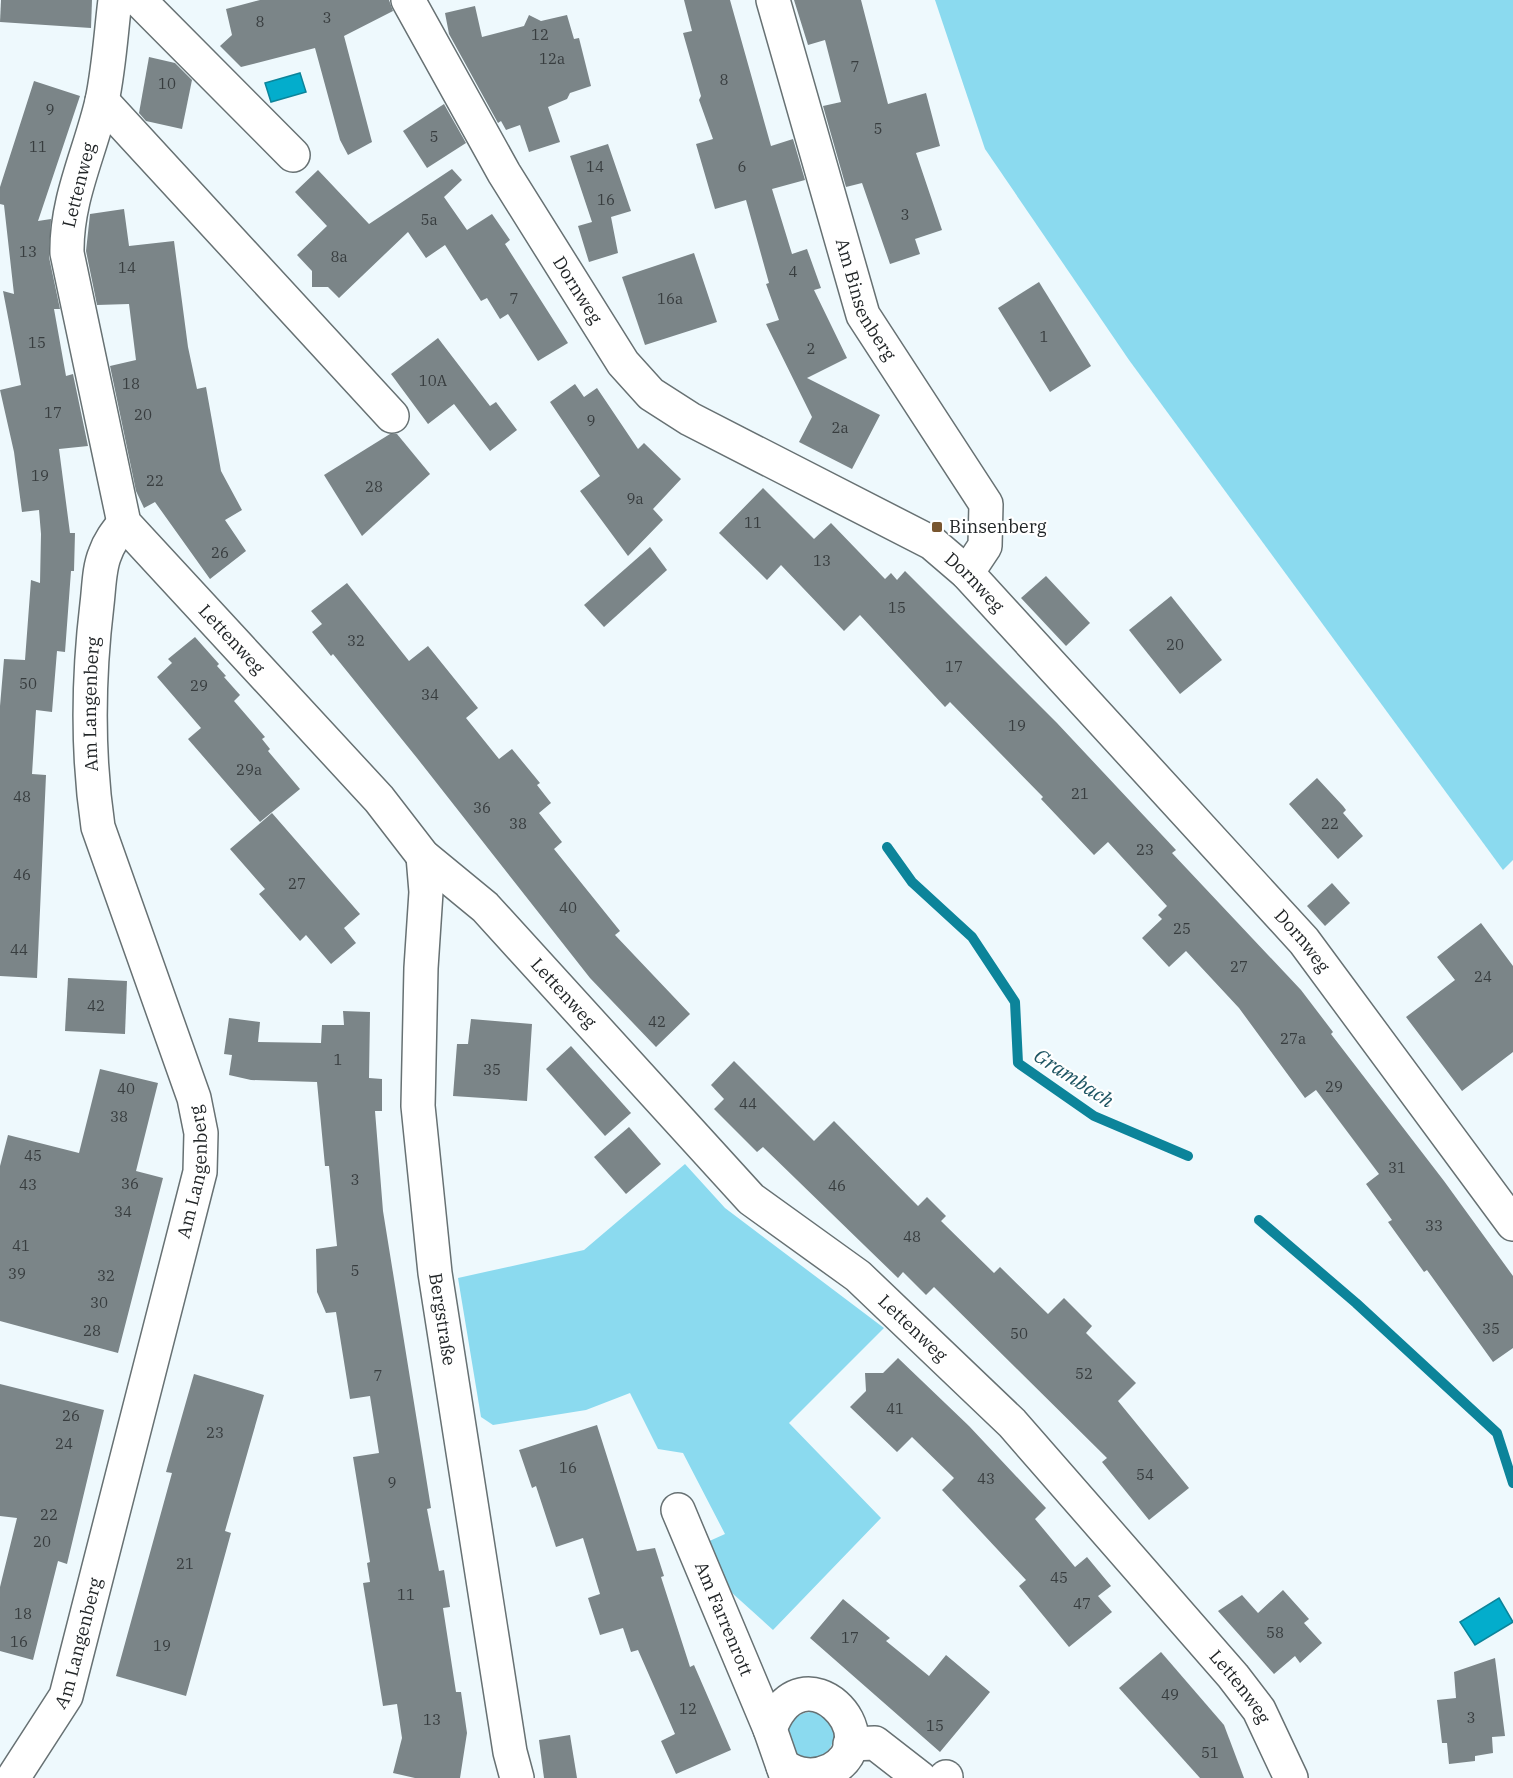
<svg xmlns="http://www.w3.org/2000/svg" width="1513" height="1778" viewBox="0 0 1513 1778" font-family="'IBM Plex Serif',serif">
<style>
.green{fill:#8bdaef}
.water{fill:#03adcc;stroke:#0c849a;stroke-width:1.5}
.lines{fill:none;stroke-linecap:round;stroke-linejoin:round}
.stream{stroke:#0c849a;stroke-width:10}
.building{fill:#7b8588}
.minor-casing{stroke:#677173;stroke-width:36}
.minor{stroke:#fff;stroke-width:33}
.poi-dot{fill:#79562f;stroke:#fff;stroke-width:2}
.labels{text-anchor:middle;stroke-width:4.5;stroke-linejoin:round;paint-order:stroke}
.number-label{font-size:15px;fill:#383d3f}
.street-label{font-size:18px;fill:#212527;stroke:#fff}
.poi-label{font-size:18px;fill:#212527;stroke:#fff;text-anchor:start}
.water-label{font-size:20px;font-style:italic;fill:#1d5462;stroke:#fff}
</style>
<rect width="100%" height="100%" fill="#eef9fd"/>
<!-- green -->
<g class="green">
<path d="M 935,0 L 1513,0 L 1513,860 L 1503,870 L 1129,360 L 985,149 Z"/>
<path d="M 685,1164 L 725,1208 L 884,1328 L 789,1423 L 881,1518 L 773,1630 L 731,1592 L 705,1543 L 725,1534 L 683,1453 L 658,1449 L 630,1393 L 586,1410 L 493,1425 L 481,1417 L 458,1278 L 584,1250 Z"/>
<circle cx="811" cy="1735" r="23"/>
</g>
<!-- water -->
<g class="water">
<path d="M 300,73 L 306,92 L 271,102 L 265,83 Z"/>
<path d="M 1499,1598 L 1513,1622 L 1475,1645 L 1460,1622 Z"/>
</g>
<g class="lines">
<!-- stream -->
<g class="stream">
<path d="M 887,847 L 912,882 L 972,937 L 1015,1002 L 1018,1063 L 1094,1116 L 1188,1156"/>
<path d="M 1259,1220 L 1356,1303 L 1497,1433 L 1513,1483"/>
</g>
</g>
<!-- building -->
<g class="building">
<path d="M 1,0 L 92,0 L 91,28 L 0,22 Z"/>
<path d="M 260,0 L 389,0 L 393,11 L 344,36 L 372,142 L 348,155 L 340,140 L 315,48 L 241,67 L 220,46 L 232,35 L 226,9 Z"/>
<path d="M 684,0 L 730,0 L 771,146 L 793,139 L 805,180 L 772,189 L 792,254 L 807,249 L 821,288 L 814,290 L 847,358 L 807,378 L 880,415 L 852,469 L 799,442 L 812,417 L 766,324 L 779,320 L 766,284 L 769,283 L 746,200 L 715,209 L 696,144 L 713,139 L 699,100 L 701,96 L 683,33 L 692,31 Z"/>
<path d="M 794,0 L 861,0 L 888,104 L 926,93 L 940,146 L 916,153 L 942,230 L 915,239 L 920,254 L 890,264 L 862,183 L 846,187 L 823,106 L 841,102 L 825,40 L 808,45 Z"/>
<path d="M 475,6 L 482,37 L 524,26 L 529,15 L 541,21 L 567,15 L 574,39 L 579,38 L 591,86 L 570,93 L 567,99 L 548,107 L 560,142 L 529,152 L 520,125 L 506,130 L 501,121 L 498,123 L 449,34 L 445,13 Z"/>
<path d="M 149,57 L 175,63 L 192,80 L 182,129 L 146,121 L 139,113 Z"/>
<path d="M 34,81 L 80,96 L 38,221 L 51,219 L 49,257 L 60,309 L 54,309 L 66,376 L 73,374 L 88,446 L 59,449 L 70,533 L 75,533 L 74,571 L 71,571 L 65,652 L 57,651 L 52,712 L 36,710 L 32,774 L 46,775 L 37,978 L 0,976 L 0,706 L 4,659 L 25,660 L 31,580 L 40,583 L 41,534 L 39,510 L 22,512 L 14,452 L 0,390 L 21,385 L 3,291 L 14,294 L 4,205 L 0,204 L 0,187 Z"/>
<path d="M 444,104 L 466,143 L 427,168 L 403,131 Z"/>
<path d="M 608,144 L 631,211 L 611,217 L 618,253 L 589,262 L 578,226 L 592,222 L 570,156 Z"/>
<path d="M 452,169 L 462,180 L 444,197 L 467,230 L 492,214 L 510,240 L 505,244 L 568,343 L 538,361 L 508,314 L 500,319 L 487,298 L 481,301 L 445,245 L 426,258 L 408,232 L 339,298 L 328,287 L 312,287 L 312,271 L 297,255 L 327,226 L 295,192 L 318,170 L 369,224 Z"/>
<path d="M 124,209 L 129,246 L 174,241 L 188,347 L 197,389 L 206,387 L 221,471 L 242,510 L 225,520 L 246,551 L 210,579 L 155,502 L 144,508 L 136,491 L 110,366 L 136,360 L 129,304 L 97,305 L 86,251 L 90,214 Z"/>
<path d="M 694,253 L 717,322 L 645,345 L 622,277 Z"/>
<path d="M 1039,282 L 1091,366 L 1050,392 L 998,308 Z"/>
<path d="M 438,338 L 490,406 L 496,402 L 517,430 L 490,451 L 454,404 L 428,424 L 391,374 Z"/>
<path d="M 575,384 L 584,397 L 597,388 L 638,449 L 644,443 L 681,479 L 653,509 L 663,520 L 628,556 L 580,491 L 600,476 L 550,402 Z"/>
<path d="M 390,434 L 397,434 L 430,474 L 362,536 L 324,475 Z"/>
<path d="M 763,488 L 814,539 L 831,523 L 885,579 L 891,573 L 897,580 L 905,571 L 1057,723 L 1176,850 L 1172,853 L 1301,990 L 1333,1032 L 1331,1034 L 1444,1181 L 1513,1276 L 1513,1348 L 1493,1362 L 1427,1270 L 1424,1272 L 1388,1222 L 1392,1220 L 1366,1184 L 1379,1174 L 1316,1090 L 1305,1098 L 1239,1008 L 1186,951 L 1169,967 L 1142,938 L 1162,919 L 1158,915 L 1167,906 L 1108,842 L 1094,855 L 1041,799 L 1043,797 L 950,702 L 945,707 L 860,615 L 844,631 L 781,565 L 767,580 L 719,533 Z"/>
<path d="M 650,547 L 667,570 L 604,627 L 584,605 Z"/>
<path d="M 1046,576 L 1090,623 L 1066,646 L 1021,598 Z"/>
<path d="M 347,583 L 409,661 L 428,646 L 478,708 L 466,718 L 499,759 L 512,749 L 540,783 L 537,785 L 551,803 L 539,813 L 562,842 L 554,849 L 620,931 L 615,935 L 690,1014 L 656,1047 L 590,978 L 417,758 L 333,654 L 331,656 L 312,632 L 322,624 L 311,611 Z"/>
<path d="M 1171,596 L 1222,660 L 1180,694 L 1129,630 Z"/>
<path d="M 195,637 L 219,664 L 217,666 L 226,676 L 224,677 L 240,695 L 234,701 L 265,737 L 262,739 L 270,749 L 268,751 L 300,789 L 260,822 L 188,739 L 201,728 L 157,677 L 172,663 L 168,659 Z"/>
<path d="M 1317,778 L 1343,806 L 1346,810 L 1343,813 L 1363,836 L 1338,859 L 1289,804 Z"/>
<path d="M 272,813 L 360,914 L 344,928 L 356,943 L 331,964 L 306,935 L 300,941 L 259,894 L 265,889 L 230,849 Z"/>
<path d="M 1332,883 L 1350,903 L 1325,926 L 1307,906 Z"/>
<path d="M 1481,923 L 1513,966 L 1513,1052 L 1462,1091 L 1406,1017 L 1455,980 L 1437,957 Z"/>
<path d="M 68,978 L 127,981 L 125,1034 L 65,1031 Z"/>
<path d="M 343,1011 L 370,1012 L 369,1078 L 382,1079 L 382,1111 L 375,1111 L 383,1211 L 431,1508 L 427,1509 L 439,1571 L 444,1570 L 450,1607 L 443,1608 L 456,1692 L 461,1692 L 467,1733 L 460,1778 L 415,1778 L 393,1773 L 402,1738 L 397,1704 L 383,1706 L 363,1583 L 370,1582 L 367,1563 L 370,1562 L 353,1457 L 379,1453 L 370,1396 L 350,1399 L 336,1312 L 326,1313 L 317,1292 L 316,1249 L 337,1246 L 329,1166 L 325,1166 L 317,1082 L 251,1080 L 229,1075 L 232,1055 L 224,1054 L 229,1018 L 260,1022 L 258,1042 L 321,1043 L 322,1025 L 344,1025 Z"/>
<path d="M 471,1019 L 532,1024 L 527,1101 L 453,1096 L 457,1044 L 468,1044 Z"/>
<path d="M 571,1046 L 631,1113 L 605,1136 L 546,1069 Z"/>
<path d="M 734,1061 L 814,1141 L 834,1121 L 918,1206 L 927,1197 L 946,1216 L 941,1221 L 994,1273 L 1000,1267 L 1048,1314 L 1064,1298 L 1092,1326 L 1086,1333 L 1136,1383 L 1118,1401 L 1189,1488 L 1149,1520 L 1102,1462 L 1107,1458 L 934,1287 L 926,1295 L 903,1272 L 898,1278 L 763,1147 L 757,1152 L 714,1109 L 724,1099 L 711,1085 Z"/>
<path d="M 100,1069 L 158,1083 L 136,1171 L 163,1178 L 118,1353 L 0,1321 L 0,1166 L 8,1135 L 79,1153 Z"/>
<path d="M 629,1127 L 661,1164 L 626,1194 L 594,1157 Z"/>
<path d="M 898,1358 L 969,1426 L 1046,1508 L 1035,1519 L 1075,1567 L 1087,1557 L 1111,1586 L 1098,1596 L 1112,1612 L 1069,1647 L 1019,1586 L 1026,1580 L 942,1490 L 954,1478 L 912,1437 L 897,1452 L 850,1407 L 866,1391 L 865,1373 L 883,1373 Z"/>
<path d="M 194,1374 L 264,1395 L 225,1531 L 231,1533 L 186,1696 L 116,1676 L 172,1473 L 166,1472 Z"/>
<path d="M 0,1384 L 104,1410 L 67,1564 L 58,1561 L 33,1660 L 0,1651 L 0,1587 L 17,1518 L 0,1516 Z"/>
<path d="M 597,1425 L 637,1551 L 655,1548 L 664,1576 L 661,1577 L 690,1667 L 694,1665 L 731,1750 L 676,1774 L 661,1741 L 675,1734 L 638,1650 L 631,1652 L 623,1628 L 600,1635 L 588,1598 L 600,1594 L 583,1538 L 556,1547 L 536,1486 L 532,1488 L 519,1450 Z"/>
<path d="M 1283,1590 L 1309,1619 L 1304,1623 L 1322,1643 L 1300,1663 L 1295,1656 L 1274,1674 L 1218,1611 L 1242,1595 L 1258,1613 Z"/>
<path d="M 843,1599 L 890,1638 L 886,1641 L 929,1676 L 946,1655 L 990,1692 L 940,1752 L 810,1638 Z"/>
<path d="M 1161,1652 L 1224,1725 L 1244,1778 L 1200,1778 L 1119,1688 Z"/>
<path d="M 1495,1658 L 1505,1736 L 1492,1737 L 1493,1753 L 1475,1756 L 1475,1761 L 1449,1764 L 1447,1743 L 1442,1743 L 1437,1700 L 1456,1698 L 1454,1672 Z"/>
<path d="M 570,1735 L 577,1778 L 544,1778 L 539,1740 Z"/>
</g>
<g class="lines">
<!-- minor casing -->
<g class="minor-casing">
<g id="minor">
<path id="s1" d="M 115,0 C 111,33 109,68 102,101 C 90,153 66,199 67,253 L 124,523 L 379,799 L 423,856 L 485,907 L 751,1199 L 858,1276 L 1012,1423 L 1233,1676 L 1259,1710 L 1291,1778"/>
<path d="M 139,0 L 293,155"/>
<path id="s2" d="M 408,0 L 504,173 L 623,363 L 651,394 L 690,419 L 932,543 L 967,573 L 1304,941 L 1513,1224"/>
<path id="s3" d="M 773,0 L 863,315 L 986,504 L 985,546 L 967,573"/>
<path d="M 102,101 L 392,416"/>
<path id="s4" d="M 423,856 L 426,892 L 421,968 L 418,1106 L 435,1273 L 510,1752 L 517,1778"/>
<path id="s5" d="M 678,1510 L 770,1729 L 787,1778"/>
<path d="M 770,1729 C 802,1644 892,1737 831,1770 C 814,1778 799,1776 783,1766"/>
<path d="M 850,1744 L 875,1743 L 920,1778"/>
<path id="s6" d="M 13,1778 L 66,1696 L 200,1172 L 201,1133 L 194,1098 L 98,827 C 87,752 88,679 97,604 C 99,588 99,568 105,554 C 109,542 116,533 124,523"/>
<path d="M 945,1778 L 946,1777"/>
</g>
</g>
<!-- minor -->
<use href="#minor" class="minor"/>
</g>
<!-- markers -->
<rect class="poi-dot" x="931" y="521" width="12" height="12" rx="3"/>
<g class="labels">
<!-- number labels -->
<g class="number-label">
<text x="327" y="23">3</text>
<text x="260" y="27">8</text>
<text x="540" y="40">12</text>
<text x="552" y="64">12a</text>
<text x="855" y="72">7</text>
<text x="724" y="85">8</text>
<text x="167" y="89">10</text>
<text x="50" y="115">9</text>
<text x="878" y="134">5</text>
<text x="434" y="142">5</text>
<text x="38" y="152">11</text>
<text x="595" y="172">14</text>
<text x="742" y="172">6</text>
<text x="606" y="205">16</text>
<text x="905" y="220">3</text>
<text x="429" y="225">5a</text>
<text x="28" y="257">13</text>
<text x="339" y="262">8a</text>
<text x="127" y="273">14</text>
<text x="793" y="277">4</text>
<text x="514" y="304">7</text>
<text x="670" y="304">16a</text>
<text x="1044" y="342">1</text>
<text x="37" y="348">15</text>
<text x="811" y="354">2</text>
<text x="433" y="386">10A</text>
<text x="131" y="389">18</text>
<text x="53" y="418">17</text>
<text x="143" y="420">20</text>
<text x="591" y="426">9</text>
<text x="840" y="433">2a</text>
<text x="40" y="481">19</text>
<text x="155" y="486">22</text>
<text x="374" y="492">28</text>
<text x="635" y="504">9a</text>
<text x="753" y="528">11</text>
<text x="220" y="558">26</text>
<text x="822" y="566">13</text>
<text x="897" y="613">15</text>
<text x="356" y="646">32</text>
<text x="1175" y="650">20</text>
<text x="954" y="672">17</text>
<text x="28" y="689">50</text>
<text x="199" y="691">29</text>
<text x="430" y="700">34</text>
<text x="1017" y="731">19</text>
<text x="249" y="775">29a</text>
<text x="1080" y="799">21</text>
<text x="22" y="802">48</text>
<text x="482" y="813">36</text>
<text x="518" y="829">38</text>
<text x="1330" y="829">22</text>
<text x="1145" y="855">23</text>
<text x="22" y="880">46</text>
<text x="297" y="889">27</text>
<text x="568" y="913">40</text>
<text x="1182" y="934">25</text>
<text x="19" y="955">44</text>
<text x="1239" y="972">27</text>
<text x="1483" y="982">24</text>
<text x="96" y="1011">42</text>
<text x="657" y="1027">42</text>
<text x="1293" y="1044">27a</text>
<text x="338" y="1065">1</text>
<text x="492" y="1075">35</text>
<text x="1334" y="1092">29</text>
<text x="126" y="1094">40</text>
<text x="748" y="1109">44</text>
<text x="119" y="1122">38</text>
<text x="33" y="1161">45</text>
<text x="1397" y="1173">31</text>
<text x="355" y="1185">3</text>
<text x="130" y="1189">36</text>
<text x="28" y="1190">43</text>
<text x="837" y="1191">46</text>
<text x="123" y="1217">34</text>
<text x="1434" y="1231">33</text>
<text x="912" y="1242">48</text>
<text x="21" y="1251">41</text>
<text x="355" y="1276">5</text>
<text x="17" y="1279">39</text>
<text x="106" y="1281">32</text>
<text x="99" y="1308">30</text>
<text x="1491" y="1334">35</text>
<text x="92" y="1336">28</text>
<text x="1019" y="1339">50</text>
<text x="1084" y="1379">52</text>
<text x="378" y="1381">7</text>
<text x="895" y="1414">41</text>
<text x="71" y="1421">26</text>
<text x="215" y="1438">23</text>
<text x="64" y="1449">24</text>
<text x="568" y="1473">16</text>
<text x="1145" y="1480">54</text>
<text x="986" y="1484">43</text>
<text x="392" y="1488">9</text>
<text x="49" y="1520">22</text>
<text x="42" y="1547">20</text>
<text x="185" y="1569">21</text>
<text x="1059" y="1583">45</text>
<text x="406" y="1600">11</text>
<text x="1082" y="1609">47</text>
<text x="23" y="1619">18</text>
<text x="1275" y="1638">58</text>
<text x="850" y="1643">17</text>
<text x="19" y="1647">16</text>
<text x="162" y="1651">19</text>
<text x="1170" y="1700">49</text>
<text x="688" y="1714">12</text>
<text x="1471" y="1723">3</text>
<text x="432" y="1725">13</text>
<text x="935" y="1731">15</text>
<text x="1210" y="1758">51</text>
</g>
<!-- street labels -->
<g class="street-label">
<text transform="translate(79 185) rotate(-76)" y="6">Lettenweg</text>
<text dy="6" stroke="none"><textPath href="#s2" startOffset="336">Dornweg</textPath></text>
<text dy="6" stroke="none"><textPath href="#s3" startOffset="314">Am Binsenberg</textPath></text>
<text dy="6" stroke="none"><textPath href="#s2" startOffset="840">Dornweg</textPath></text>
<text dy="6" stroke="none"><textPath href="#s1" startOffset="693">Lettenweg</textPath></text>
<text dy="6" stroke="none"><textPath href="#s6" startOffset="1124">Am Langenberg</textPath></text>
<text dy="6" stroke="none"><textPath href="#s2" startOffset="1326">Dornweg</textPath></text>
<text dy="6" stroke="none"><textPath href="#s1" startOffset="1179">Lettenweg</textPath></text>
<text dy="6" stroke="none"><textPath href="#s6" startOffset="638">Am Langenberg</textPath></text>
<text dy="6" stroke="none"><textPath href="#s4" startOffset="465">Bergstraße</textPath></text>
<text dy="6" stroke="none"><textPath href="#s1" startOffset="1665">Lettenweg</textPath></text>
<text dy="6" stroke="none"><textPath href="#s5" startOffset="118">Am Farrenrott</textPath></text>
<text dy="6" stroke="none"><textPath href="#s6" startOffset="152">Am Langenberg</textPath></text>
<text dy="6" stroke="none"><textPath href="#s1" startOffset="2151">Lettenweg</textPath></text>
</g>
<!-- poi labels -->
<g class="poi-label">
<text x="949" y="533">Binsenberg</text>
</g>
<!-- water labels -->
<g class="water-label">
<text transform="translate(1074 1078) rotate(33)" y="7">Grambach</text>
</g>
</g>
</svg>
